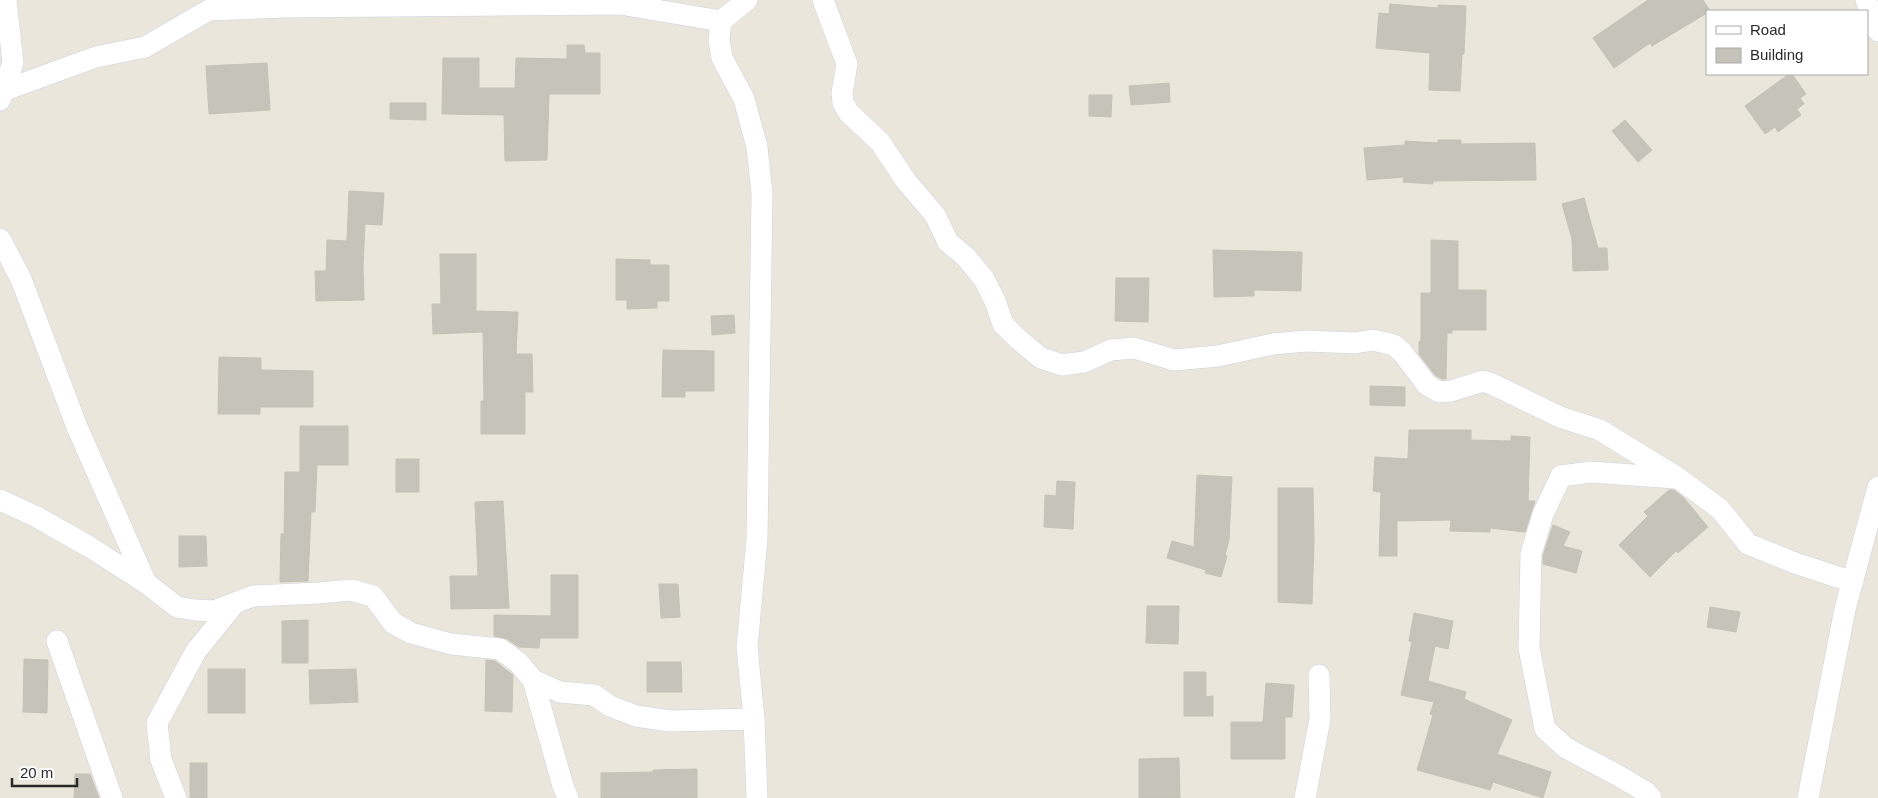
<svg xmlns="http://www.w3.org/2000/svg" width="1878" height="798" viewBox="0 0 1878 798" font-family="Helvetica,sans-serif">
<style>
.building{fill:#c6c4ba;stroke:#c5c2b5}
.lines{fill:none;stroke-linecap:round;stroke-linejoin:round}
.minor-casing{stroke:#d0d1e1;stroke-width:22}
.minor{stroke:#fff;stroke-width:21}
</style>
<rect width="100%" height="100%" fill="#eae6db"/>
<!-- building -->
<g class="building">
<path d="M 1648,0 L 1703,0 L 1710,11 L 1707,11 L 1707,13 L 1652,46 L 1650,43 L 1614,68 L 1593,38 Z"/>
<path d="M 1390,4 L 1438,8 L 1438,5 L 1466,6 L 1464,54 L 1462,54 L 1460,91 L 1429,90 L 1430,53 L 1376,48 L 1379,13 L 1389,14 Z"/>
<path d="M 567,45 L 584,45 L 585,53 L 600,53 L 600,94 L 549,94 L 547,160 L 505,161 L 504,115 L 442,114 L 443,58 L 479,58 L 479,88 L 515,88 L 516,58 L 567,59 Z"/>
<path d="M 267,63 L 270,110 L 209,114 L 206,66 Z"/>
<path d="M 1789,74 L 1792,74 L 1806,94 L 1800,98 L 1804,104 L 1797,109 L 1801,115 L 1778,132 L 1775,127 L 1765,134 L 1745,106 Z"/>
<path d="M 1169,83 L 1170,102 L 1131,105 L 1129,86 Z"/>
<path d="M 1089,95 L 1112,95 L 1111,117 L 1089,116 Z"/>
<path d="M 390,103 L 426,103 L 426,120 L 390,119 Z"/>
<path d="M 1625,120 L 1652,150 L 1638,162 L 1612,131 Z"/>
<path d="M 1438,140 L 1461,140 L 1461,144 L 1535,143 L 1536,180 L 1433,181 L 1433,184 L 1403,182 L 1404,177 L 1367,180 L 1364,148 L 1405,145 L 1405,141 L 1438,143 Z"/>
<path d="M 349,191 L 384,193 L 382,225 L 365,224 L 363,267 L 364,300 L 316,301 L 315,271 L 326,271 L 327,240 L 347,241 Z"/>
<path d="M 1584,198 L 1598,248 L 1607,248 L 1608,270 L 1573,271 L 1572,239 L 1562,204 Z"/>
<path d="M 1431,240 L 1458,241 L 1458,290 L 1486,290 L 1486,330 L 1452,330 L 1452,333 L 1447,333 L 1446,379 L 1442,379 L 1435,375 L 1419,354 L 1419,341 L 1421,341 L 1421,293 L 1431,293 Z"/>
<path d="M 1213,250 L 1302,252 L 1301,291 L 1254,290 L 1254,296 L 1214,297 Z"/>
<path d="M 440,254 L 476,254 L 476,311 L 518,312 L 516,354 L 532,354 L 533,392 L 525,392 L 525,434 L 481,434 L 481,401 L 484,401 L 483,332 L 433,334 L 432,304 L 441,304 Z"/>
<path d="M 616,259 L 650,260 L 650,265 L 669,265 L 669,301 L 657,301 L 657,308 L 627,309 L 627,300 L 616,300 Z"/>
<path d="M 1116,278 L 1149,278 L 1148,322 L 1115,321 Z"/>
<path d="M 734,315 L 735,333 L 712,335 L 711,316 Z"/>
<path d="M 663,350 L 714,351 L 714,391 L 685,391 L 685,397 L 662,397 Z"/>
<path d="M 219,357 L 261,358 L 261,370 L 313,371 L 313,407 L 260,407 L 260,414 L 218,414 Z"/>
<path d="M 1370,386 L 1405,387 L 1405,406 L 1370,405 Z"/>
<path d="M 300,426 L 348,426 L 348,465 L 317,465 L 315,512 L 311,512 L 308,581 L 280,582 L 281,534 L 284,534 L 285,472 L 300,472 Z"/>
<path d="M 1409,430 L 1471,430 L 1471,440 L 1511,441 L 1511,436 L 1530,437 L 1528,501 L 1535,501 L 1525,532 L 1490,528 L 1490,532 L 1450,531 L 1451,520 L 1397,521 L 1397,556 L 1379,556 L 1381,492 L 1373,491 L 1375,457 L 1408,459 Z"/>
<rect x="396" y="459" width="23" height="33"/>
<path d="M 1197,475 L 1232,477 L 1229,540 L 1225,555 L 1227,556 L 1221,577 L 1205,573 L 1206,570 L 1167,558 L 1172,541 L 1194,547 Z"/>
<path d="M 1057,481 L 1075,482 L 1073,529 L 1044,527 L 1045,495 L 1056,496 Z"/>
<path d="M 1278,488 L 1313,488 L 1314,540 L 1312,604 L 1278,602 Z"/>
<path d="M 1669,490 L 1674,490 L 1684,498 L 1708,527 L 1678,553 L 1676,551 L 1650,577 L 1619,545 L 1648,516 L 1644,512 Z"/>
<path d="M 503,501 L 509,608 L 451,609 L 450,576 L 478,576 L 475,502 Z"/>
<path d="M 1553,525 L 1570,532 L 1563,546 L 1582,551 L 1576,573 L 1543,564 L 1543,556 Z"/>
<path d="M 179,536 L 206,536 L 207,566 L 179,567 Z"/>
<path d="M 551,575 L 578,575 L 578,638 L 540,638 L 539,648 L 519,647 L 507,639 L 494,636 L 494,615 L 551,616 Z"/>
<path d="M 659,584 L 678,584 L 680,617 L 661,618 Z"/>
<path d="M 1147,606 L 1179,606 L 1178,644 L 1146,643 Z"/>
<path d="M 1710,607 L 1740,612 L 1736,632 L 1707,627 Z"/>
<path d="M 1414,613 L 1453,621 L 1448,649 L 1435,646 L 1428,681 L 1466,692 L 1464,699 L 1512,720 L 1497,754 L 1551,772 L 1543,798 L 1493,782 L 1490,790 L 1417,770 L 1433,715 L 1430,714 L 1434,702 L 1401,695 L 1412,642 L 1409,641 Z"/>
<path d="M 308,620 L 308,663 L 282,663 L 282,621 Z"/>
<path d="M 24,659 L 48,660 L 47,713 L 23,712 Z"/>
<path d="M 486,660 L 495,661 L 513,675 L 512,712 L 485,711 Z"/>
<path d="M 647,662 L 681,662 L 682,692 L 647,692 Z"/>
<rect x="208" y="669" width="37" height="44"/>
<path d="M 356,669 L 358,702 L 310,704 L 309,670 Z"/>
<path d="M 1184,672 L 1206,672 L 1206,697 L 1213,696 L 1213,716 L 1184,716 Z"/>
<path d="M 1266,683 L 1294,685 L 1292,717 L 1285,717 L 1285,759 L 1231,759 L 1231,722 L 1263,722 Z"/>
<path d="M 1179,758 L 1180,798 L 1139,798 L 1139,759 Z"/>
<rect x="190" y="763" width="17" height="35"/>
<path d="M 697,769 L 697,798 L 601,798 L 601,773 L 653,772 L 653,770 Z"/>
<path d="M 75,774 L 90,774 L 99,798 L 74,798 Z"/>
</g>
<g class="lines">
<!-- minor casing -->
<g class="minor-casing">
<g id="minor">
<path d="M 823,0 L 847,64 L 842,93 L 843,103 L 849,113 L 880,142 L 906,181 L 935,215 L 948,242 L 966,257 L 984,279 L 995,301 L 1003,324 L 1018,339 L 1041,358 L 1062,365 L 1084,362 L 1111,350 L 1134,348 L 1174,360 L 1218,356 L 1273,344 L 1306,341 L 1355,343 L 1373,340 L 1394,345 L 1402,352 L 1427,385 L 1439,392 L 1451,391 L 1483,381 L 1492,384 L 1560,417 L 1600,430 L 1678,478 L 1720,509 L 1748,544 L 1795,563 L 1853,582"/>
<path d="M 1866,0 L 1878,31"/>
<path d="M 721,21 L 719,40 L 722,58 L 744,99 L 757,147 L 762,194 L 757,539 L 747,647 L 754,719 L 757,798"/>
<path d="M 5,90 L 96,57 L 145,47 L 209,10 L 284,7 L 620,4 L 721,21 L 747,0"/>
<path d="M 0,100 L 13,63 L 6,0"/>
<path d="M 0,239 L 21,279 L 77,427 L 146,583"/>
<path d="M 0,500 L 37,517 L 88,546 L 146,583 L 177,607 L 195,610 L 214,611 L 253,596 L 319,593 L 351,590 L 373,596 L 393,623 L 411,633 L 451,644 L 500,649 L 518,662 L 533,680 L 560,692 L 594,695 L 610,706 L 636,716 L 670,721 L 754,719"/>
<path d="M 57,641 L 112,798"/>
<path d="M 533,680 L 563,786 L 568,798"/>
<path d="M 176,798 L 161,760 L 157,723 L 196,651 L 235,603"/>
<path d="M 1305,798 L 1320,719 L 1319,675"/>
<path d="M 1651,798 L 1646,792 L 1619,776 L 1566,748 L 1545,729 L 1529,648 L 1531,554 L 1543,514 L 1561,476 L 1591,472 L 1675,478"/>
<path d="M 1808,798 L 1845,609 L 1878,487"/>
</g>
</g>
<!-- minor -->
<use href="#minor" class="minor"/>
</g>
<!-- legend -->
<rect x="1706" y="10" width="162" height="65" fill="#ffffff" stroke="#a9a9a9"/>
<rect x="1716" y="26" width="25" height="8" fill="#ffffff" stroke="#a9a9a9"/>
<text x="1750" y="35" font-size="15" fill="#292929">Road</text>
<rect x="1716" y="48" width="25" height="15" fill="#c6c4ba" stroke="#a9a9a9"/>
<text x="1750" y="60" font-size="15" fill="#292929">Building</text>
<!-- scale -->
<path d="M12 778v8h65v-8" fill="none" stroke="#292929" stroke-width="2.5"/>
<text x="20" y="778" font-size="15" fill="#292929" stroke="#ffffff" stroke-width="4" paint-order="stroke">20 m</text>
</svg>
